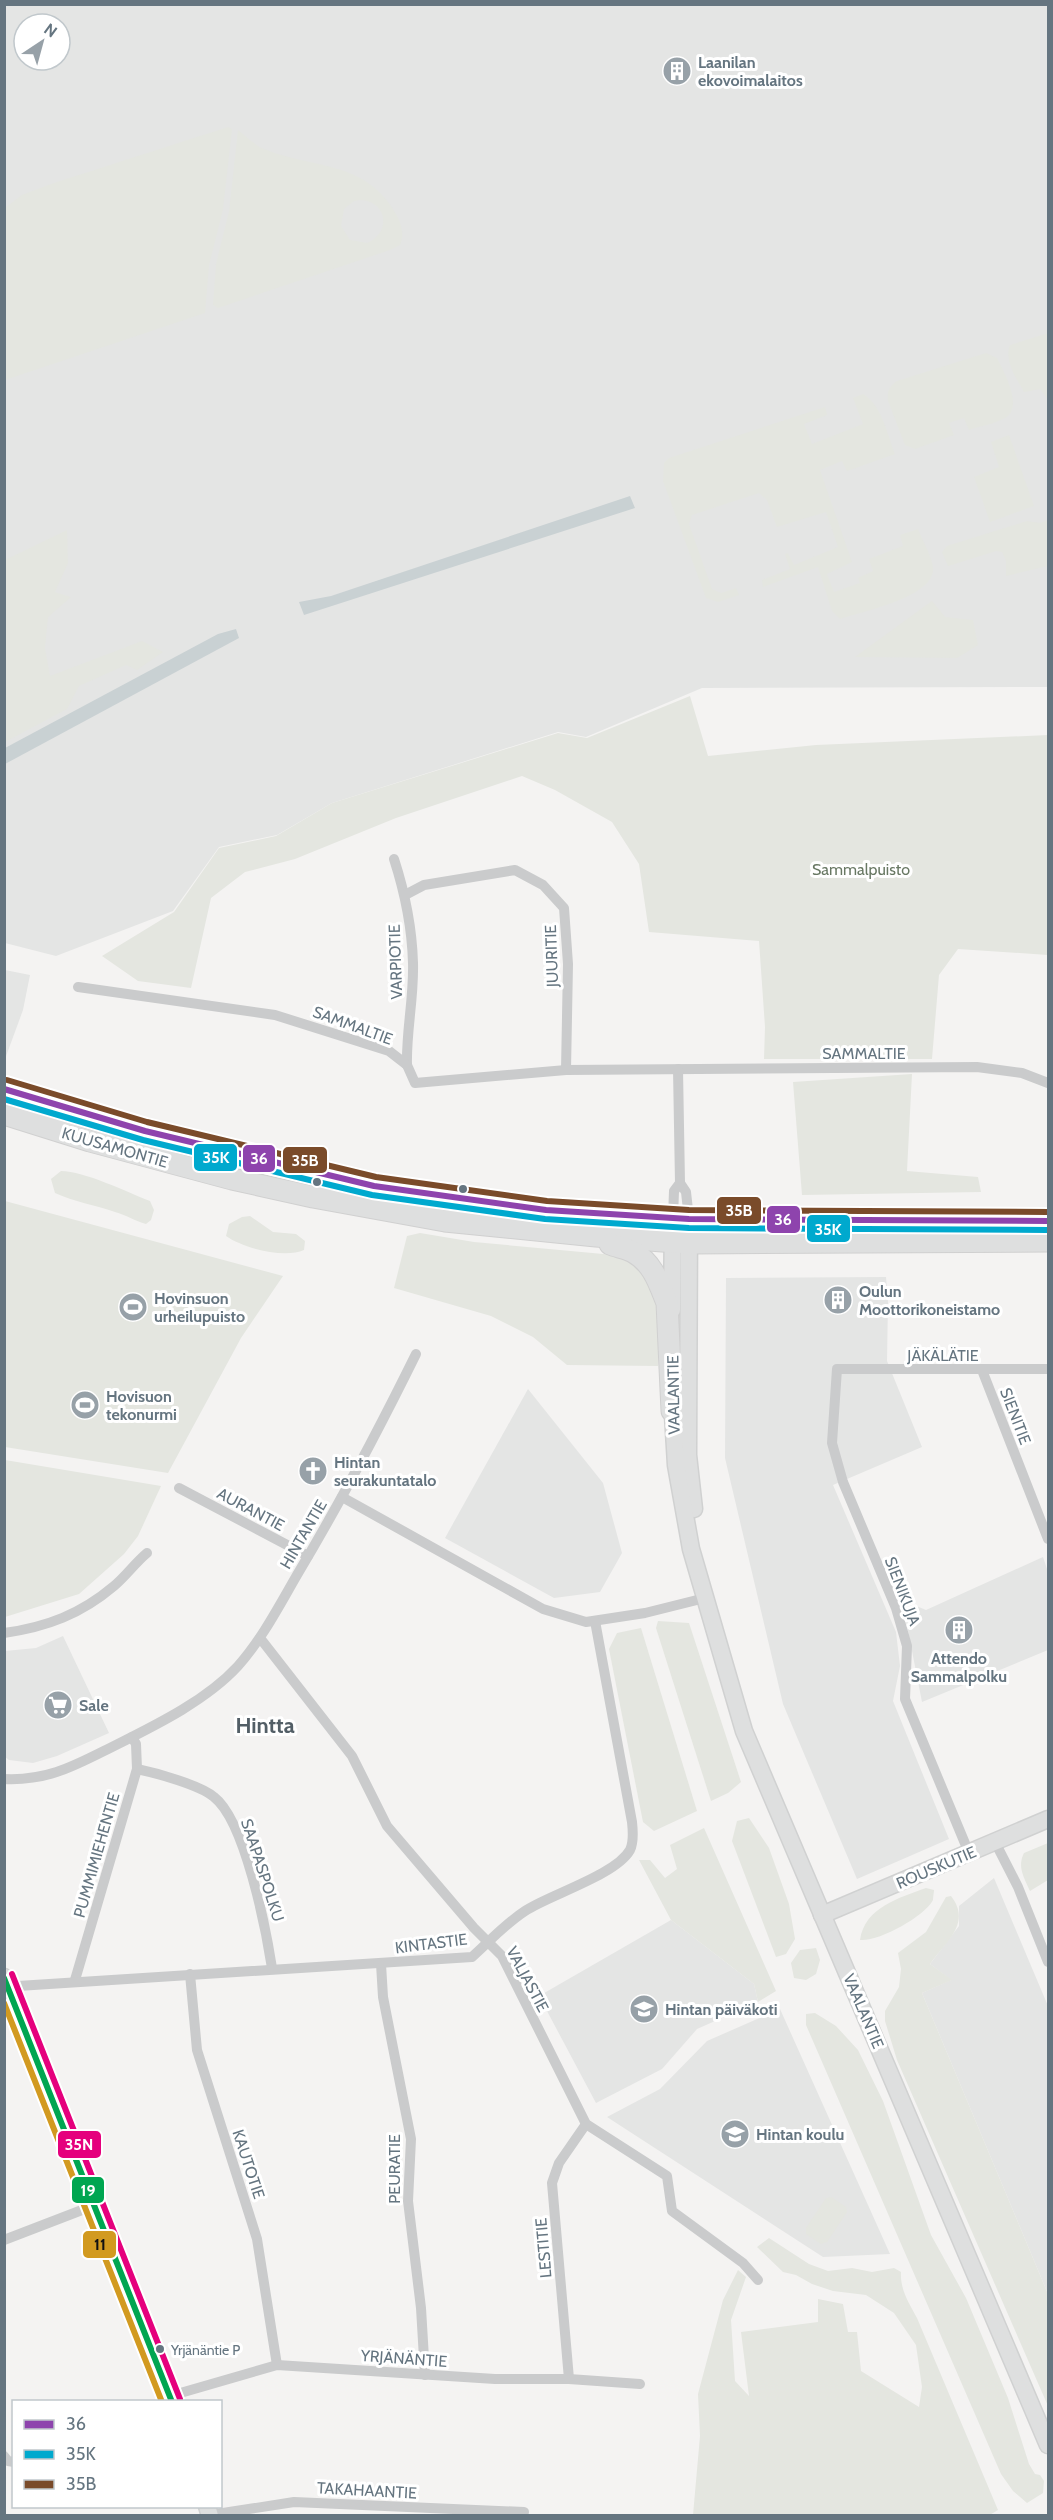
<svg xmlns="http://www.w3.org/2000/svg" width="1053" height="2520" viewBox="0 0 1053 2520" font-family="Cabin,sans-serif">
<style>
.built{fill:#e4e5e4;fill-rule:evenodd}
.green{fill:#e4e6e0;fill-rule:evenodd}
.water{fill:#c9d1d3}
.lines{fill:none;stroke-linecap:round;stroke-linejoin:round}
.secondary-casing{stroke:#d0d1d1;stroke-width:19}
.highway-casing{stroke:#d0d0d0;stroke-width:23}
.street{stroke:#cacbcc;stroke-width:10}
.secondary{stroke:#dedfdf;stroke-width:16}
.highway{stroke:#dedfdf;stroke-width:21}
.bus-1-casing{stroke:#fff;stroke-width:10}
.bus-2-casing{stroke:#fff;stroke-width:10}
.bus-3-casing{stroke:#fff;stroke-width:10}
.bus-4-casing{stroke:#fff;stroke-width:10}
.bus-5-casing{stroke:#fff;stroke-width:10}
.bus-6-casing{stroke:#fff;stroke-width:10}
.bus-1{stroke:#8e44ad;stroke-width:6}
.bus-2{stroke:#00a9ce;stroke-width:6}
.bus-3{stroke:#7a4b2a;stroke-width:6}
.bus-4{stroke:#00a651;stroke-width:6}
.bus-5{stroke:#d29a20;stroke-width:6}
.bus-6{stroke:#e5007d;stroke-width:6}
.bus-dot{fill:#657580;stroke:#fff;stroke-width:2}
.labels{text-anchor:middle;stroke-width:6;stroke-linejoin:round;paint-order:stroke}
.bus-label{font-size:14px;fill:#657580;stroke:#fff;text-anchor:start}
.poi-label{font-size:16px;font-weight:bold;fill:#657580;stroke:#fff;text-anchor:start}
.park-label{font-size:16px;fill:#687863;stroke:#fff}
.street-label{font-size:16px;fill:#657580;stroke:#fff}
.district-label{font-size:22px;font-weight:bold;fill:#525e66;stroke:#fff}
.line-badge{stroke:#fff;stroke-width:2}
.badge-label{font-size:16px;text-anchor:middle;font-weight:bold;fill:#fff}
.pale-badge-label{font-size:16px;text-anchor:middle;font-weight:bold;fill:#111}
</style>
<rect width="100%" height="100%" fill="#f4f3f2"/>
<!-- built -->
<g class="built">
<path d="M 4,5 L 1048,5 L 1048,687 L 702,688 L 586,737 L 558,732 L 332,803 L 277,835 L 219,847 L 173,911 L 56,956 L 5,943 ZM 24,24 L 60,24 L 60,60 L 24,60 Z"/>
<path d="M 5,970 L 30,975 L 23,1010 L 5,1059 Z"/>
<path d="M 886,1277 L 888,1302 L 887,1361 L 922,1447 L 833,1485 L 896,1632 L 900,1666 L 893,1701 L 949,1839 L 857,1879 L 783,1704 L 725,1458 L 726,1278 Z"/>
<path d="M 528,1389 L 603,1483 L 622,1553 L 600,1592 L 554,1598 L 445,1538 Z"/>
<path d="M 1043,1557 L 1048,1572 L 1048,1650 L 922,1702 L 902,1600 L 926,1610 Z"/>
<path d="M 63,1636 L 109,1733 L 57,1756 L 33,1763 L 9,1760 L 4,1756 L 5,1651 L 36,1648 Z"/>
<path d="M 994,1878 L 1048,2006 L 1048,2294 L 922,1993 L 951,1980 L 930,1964 L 959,1926 L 959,1906 Z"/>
<path d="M 671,1920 L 754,1984 L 758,2002 L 697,2029 L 662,2069 L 596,2103 L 539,1996 Z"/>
<path d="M 780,2009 L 890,2254 L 823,2257 L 607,2117 L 660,2089 L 707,2041 Z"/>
</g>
<!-- green -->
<g class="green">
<path d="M 228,127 L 232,129 L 223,209 L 209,265 L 205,313 L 5,380 L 5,208 L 22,195 L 51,184 Z"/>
<path d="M 238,130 C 246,136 254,145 264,149 C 313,169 366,160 396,214 C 401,223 405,235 400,245 L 390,250 L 218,308 L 213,305 L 216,264 L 229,212 ZM 361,200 C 388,202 391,233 367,243 L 350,240 L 341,226 L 344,209 L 354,201 Z"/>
<path d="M 1048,333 L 1048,400 L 1040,389 L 1024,392 C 1016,378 1004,361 1010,345 Z"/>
<path d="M 986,353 L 997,358 C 1004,372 1024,407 1005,418 C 995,424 980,426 969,430 L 964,418 L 949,423 L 954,435 L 915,449 L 905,445 L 888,401 C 887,391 889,387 897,381 Z"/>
<path d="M 863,394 C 882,405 887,434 895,454 L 847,471 L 842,461 L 820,470 L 852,562 L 827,574 L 834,592 L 860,583 L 858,578 L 873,571 L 869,559 L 903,546 L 900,535 L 918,529 C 922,540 932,556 933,568 C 935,597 863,611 840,619 L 832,611 L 818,567 L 763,587 L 762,580 L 790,569 L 785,554 L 788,553 L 794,565 L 838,547 L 826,512 L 777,527 L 767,500 L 759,493 L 692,515 L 689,524 L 712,589 L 721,593 L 736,588 L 739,595 L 718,602 L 706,598 L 663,481 L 664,463 L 669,458 L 825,407 L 827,415 L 804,424 L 812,444 L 863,424 L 853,398 Z"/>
<path d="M 1009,435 L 1034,506 L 990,522 L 974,477 L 999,467 L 991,442 Z"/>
<path d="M 1048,520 L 1048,566 L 1006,576 L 1006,561 L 1002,552 L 996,551 L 948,566 L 942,552 L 947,546 L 1027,521 L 1040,523 Z"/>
<path d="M 67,530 L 68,563 L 55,592 L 71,597 L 48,617 L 45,648 L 50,676 L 142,641 L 163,652 L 137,670 L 126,665 L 79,686 L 67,709 L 5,742 L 5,560 Z"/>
<path d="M 932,601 L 945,617 L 973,620 L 978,645 L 957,658 L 855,657 Z"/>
<path d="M 690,696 L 708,756 L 816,745 L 1048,735 L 1048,955 L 958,949 L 939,975 L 932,1059 L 764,1059 L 765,1027 L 759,941 L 649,932 L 639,864 L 612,822 L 555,790 L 522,776 L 396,818 L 295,859 L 245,872 L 211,898 L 191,988 L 138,981 L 102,956 L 174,912 L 219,848 L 276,836 L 332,803 L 558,733 L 587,738 Z"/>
<path d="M 912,1074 L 907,1171 L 978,1177 L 981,1192 L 802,1195 L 793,1082 Z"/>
<path d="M 61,1171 C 84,1171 127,1192 150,1201 L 154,1210 L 151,1220 L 146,1224 C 135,1221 126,1215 115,1212 C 95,1205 74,1202 55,1193 L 51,1179 Z"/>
<path d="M 5,1201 L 283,1276 L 241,1338 L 168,1473 L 5,1447 Z"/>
<path d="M 250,1216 L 273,1232 L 296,1234 L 305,1241 L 304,1250 C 284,1259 243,1248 226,1236 L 229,1224 L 242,1217 Z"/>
<path d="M 420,1233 L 474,1242 L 625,1256 L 643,1268 L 659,1300 L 658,1366 L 567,1365 L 533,1337 L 491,1316 L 394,1288 L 407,1236 Z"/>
<path d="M 4,1460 L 5,1460 L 161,1486 L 138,1536 L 124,1554 L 79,1594 L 5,1617 Z"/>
<path d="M 658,1621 L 689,1623 L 741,1782 L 728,1793 L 711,1801 L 656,1628 Z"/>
<path d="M 641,1628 L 697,1811 L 654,1831 L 643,1822 L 609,1649 L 617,1633 Z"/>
<path d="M 749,1818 L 769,1848 L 789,1904 L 795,1939 L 786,1954 L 776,1957 L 732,1841 L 737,1821 Z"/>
<path d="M 704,1828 L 776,1991 L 758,2002 L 754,1984 L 671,1920 L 639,1860 L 650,1860 L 665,1878 L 677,1869 L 670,1845 Z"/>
<path d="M 1048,1843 L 1048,1880 L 1030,1891 C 1024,1877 1017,1867 1024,1853 Z"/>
<path d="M 926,1888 L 934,1890 C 934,1892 933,1898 933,1900 C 924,1917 878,1942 860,1940 C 865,1907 899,1898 926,1888 Z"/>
<path d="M 951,1896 C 972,1923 946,1942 930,1964 L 952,1980 L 922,1993 L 1048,2294 L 1048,2406 L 897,2060 L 885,2021 L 885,2011 L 899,1987 L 901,1969 L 898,1953 L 926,1932 L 946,1897 Z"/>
<path d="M 816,1948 L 820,1960 L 816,1974 L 806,1980 L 794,1978 L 791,1963 L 800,1950 Z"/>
<path d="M 815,2013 L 836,2026 L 858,2050 L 883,2101 L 931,2235 L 966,2298 L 1008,2398 L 1029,2464 L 1035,2474 L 1040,2475 L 1044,2481 L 1043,2493 L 1027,2503 L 1013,2491 L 1001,2474 L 806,2025 L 806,2014 Z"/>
<path d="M 831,2197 L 846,2207 L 847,2212 L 827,2242 L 821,2244 L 806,2234 L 806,2228 L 826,2198 Z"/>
<path d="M 769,2238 L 809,2264 L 828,2271 L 852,2268 L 872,2272 L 894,2268 L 901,2272 C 900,2290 909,2303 917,2318 L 998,2510 L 988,2516 L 693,2515 L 700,2436 L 698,2394 L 723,2300 L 738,2270 L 746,2277 L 731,2320 L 735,2381 L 749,2396 L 741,2332 L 818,2322 L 818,2299 L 843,2304 L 848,2332 L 857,2332 L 861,2371 L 919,2407 L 922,2387 L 916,2345 L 894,2313 L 866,2295 L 833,2291 L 812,2284 L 796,2275 L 783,2272 L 757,2247 Z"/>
</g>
<!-- water -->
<g class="water">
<path d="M 630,496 L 635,508 L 304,615 L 299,602 L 331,596 Z"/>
<path d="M 236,629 L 239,638 L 5,764 L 5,748 L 218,634 Z"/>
</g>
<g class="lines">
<!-- secondary casing -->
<g class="secondary-casing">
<g id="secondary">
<path d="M 689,1219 L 688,1455 L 694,1509"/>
<path d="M 672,1310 L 673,1218"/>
<path d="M 672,1398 L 676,1465 L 691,1549 L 744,1731 L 1048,2445"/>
<path d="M 822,1915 L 1048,1819"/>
<path d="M 4,1977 L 172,2402"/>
<path d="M 207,2506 L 210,2516"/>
</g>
</g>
<!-- highway casing -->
<g class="highway-casing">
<g id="highway">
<path d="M 4,1089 L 145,1131 L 267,1162 L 374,1186 L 461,1199 L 546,1210 L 689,1219 L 1048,1221"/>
<path d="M 4,1114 L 90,1141 L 232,1179 L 313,1197 L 445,1221 L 596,1236 L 689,1243 L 1048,1241"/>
<path d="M 610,1244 C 617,1247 626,1248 633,1252 C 653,1263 659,1283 667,1303 L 672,1411"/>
</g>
</g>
<!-- street -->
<g class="street">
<path d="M 394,859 C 405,893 412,927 413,963 C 414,998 406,1032 407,1065"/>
<path d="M 405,895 L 424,885 L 515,870 L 543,885 L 564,908 L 568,964 L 566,1070"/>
<path d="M 78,987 L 275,1015 L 389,1051 L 407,1065 L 415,1083 L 566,1070 L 977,1067 L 1022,1073 L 1048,1083"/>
<path d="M 680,1183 L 686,1192 L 689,1219"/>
<path d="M 673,1218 L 674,1191 L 680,1183 L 678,1069"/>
<path d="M 982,1370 L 1048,1539"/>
<path d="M 179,1488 L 308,1556"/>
<path d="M 342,1497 L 543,1609 L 586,1622 L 645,1613 L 705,1598"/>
<path d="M 4,1633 C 47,1627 81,1614 114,1586 C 126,1576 135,1563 147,1553"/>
<path d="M 260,1638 L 352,1756 L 387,1826 L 474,1928 L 502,1956 L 586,2124 L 667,2176 L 672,2211 L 743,2263 L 758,2280"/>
<path d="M 137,1769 C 156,1773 200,1785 214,1797 C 245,1821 266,1929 272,1968"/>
<path d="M 4,1779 C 48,1781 74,1766 112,1747 C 154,1726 206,1701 238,1666 C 262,1639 279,1606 297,1575 C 340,1503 379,1429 416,1354"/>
<path d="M 995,1842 L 1018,1887 L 1048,1962"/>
<path d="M 969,1853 L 905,1699 L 907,1646 L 896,1608 L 843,1482 L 832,1443 L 837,1369 L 1048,1369"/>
<path d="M 381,1964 L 383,1997 L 411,2139 L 408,2201 L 421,2308 L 425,2375"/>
<path d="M 190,1974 L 197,2050 L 257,2239 L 277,2365"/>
<path d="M 75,1980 L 137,1769 L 136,1744 L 132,1737"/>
<path d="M 4,1984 L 18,1986 L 472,1957 C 490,1941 505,1924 525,1911 C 549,1895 616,1875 630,1850 C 634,1842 633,1831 632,1822 L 595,1621"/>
<path d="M 4,2240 L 95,2205"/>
<path d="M 569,2379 L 552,2183 L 559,2163 L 586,2124"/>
<path d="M 170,2396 L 277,2365 L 495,2379 L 569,2379 L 640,2384"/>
<path d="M 4,2456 L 8,2461 L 14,2462"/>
<path d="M 210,2515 L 294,2502 L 524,2512"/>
</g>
<!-- secondary -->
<use href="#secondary" class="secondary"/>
<!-- highway -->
<use href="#highway" class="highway"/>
<!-- bus-1 casing -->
<g class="bus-1-casing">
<path id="bus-1" d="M 4,1089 L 145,1131 L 374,1186 L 546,1210 L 689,1219 L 1048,1221"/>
</g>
<!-- bus-2 casing -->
<g class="bus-2-casing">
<path id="bus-2" d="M 4,1099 L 143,1140 L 372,1195 L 545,1219 L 689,1228 L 1048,1230"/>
</g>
<!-- bus-3 casing -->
<g class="bus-3-casing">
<path id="bus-3" d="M 7,1080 L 147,1122 L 376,1177 L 547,1201 L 689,1210 L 1048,1212"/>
</g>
<!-- bus-4 casing -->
<g class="bus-4-casing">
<path id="bus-4" d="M 4,1978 L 172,2402"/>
</g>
<!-- bus-5 casing -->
<g class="bus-5-casing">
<path id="bus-5" d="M 4,2003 L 162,2402"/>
</g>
<!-- bus-6 casing -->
<g class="bus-6-casing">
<path id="bus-6" d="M 12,1974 L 180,2399"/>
</g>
<!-- bus-1 -->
<use href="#bus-1" class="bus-1"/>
<!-- bus-2 -->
<use href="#bus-2" class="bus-2"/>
<!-- bus-3 -->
<use href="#bus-3" class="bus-3"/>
<!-- bus-4 -->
<use href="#bus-4" class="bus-4"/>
<!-- bus-5 -->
<use href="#bus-5" class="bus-5"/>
<!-- bus-6 -->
<use href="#bus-6" class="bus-6"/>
</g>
<!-- icons -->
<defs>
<g id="building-disc" transform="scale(1.5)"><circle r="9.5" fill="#97a1a8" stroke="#fff"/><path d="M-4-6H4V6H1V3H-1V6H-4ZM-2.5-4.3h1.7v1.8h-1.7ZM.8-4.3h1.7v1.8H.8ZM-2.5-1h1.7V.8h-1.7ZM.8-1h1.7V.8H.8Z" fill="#fff"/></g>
<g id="stadium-disc" transform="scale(1.5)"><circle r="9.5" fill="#97a1a8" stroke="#fff"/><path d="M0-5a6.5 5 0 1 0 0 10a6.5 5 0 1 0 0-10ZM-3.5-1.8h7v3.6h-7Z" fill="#fff"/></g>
<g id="church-disc" transform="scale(1.5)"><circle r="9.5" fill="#97a1a8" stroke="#fff"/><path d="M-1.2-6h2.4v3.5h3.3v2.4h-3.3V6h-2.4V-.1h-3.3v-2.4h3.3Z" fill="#fff"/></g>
<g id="supermarket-disc" transform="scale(1.5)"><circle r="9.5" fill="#97a1a8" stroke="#fff"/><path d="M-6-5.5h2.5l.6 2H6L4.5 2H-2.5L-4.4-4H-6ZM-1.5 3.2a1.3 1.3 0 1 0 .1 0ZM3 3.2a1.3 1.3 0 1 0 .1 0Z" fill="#fff"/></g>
<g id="school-disc" transform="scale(1.5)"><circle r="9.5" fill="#97a1a8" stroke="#fff"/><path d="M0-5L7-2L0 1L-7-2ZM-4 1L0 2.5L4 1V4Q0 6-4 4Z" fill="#fff"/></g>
</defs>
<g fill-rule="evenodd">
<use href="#building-disc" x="677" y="71"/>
<use href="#building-disc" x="838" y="1300"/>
<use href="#stadium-disc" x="133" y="1307"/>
<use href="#stadium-disc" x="85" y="1405"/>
<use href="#church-disc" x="313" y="1471"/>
<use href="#building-disc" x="959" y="1630"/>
<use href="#supermarket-disc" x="58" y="1705"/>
<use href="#school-disc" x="644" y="2009"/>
<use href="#school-disc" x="735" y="2134"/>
</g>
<!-- markers -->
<g class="bus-dot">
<circle cx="317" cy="1182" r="5"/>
<circle cx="463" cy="1189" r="5"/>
<circle cx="160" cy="2349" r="5"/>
</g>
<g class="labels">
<!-- bus labels -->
<g class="bus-label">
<text x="171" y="2355">Yrjänäntie P</text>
</g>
<!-- poi labels -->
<g class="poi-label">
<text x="698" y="68">Laanilan<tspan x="698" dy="18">ekovoimalaitos</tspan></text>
<text x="859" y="1297">Oulun<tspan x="859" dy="18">Moottorikoneistamo</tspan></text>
<text x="154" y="1304">Hovinsuon<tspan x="154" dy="18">urheilupuisto</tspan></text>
<text x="106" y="1402">Hovisuon<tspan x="106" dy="18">tekonurmi</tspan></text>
<text x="334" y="1468">Hintan<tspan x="334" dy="18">seurakuntatalo</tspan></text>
<text x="959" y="1664" text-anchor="middle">Attendo<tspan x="959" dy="18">Sammalpolku</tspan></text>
<text x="79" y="1711">Sale</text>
<text x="665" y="2015">Hintan päiväkoti</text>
<text x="756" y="2140">Hintan koulu</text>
</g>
<!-- park labels -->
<g class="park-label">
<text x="861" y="875">Sammalpuisto</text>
</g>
<!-- street labels -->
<g class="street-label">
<text transform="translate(551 956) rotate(-92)" y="6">JUURITIE</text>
<text transform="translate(395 962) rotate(-92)" y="6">VARPIOTIE</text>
<text transform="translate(353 1025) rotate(20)" y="6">SAMMALTIE</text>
<text x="864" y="1059">SAMMALTIE</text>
<text transform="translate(115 1147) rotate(16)" y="6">KUUSAMONTIE</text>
<text x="943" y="1361">JÄKÄLÄTIE</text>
<text transform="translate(673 1395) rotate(-91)" y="6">VAALANTIE</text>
<text transform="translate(1016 1416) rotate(69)" y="6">SIENITIE</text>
<text transform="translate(251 1509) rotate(28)" y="6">AURANTIE</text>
<text transform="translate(303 1534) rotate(-60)" y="6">HINTANTIE</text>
<text transform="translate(903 1591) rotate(69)" y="6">SIENIKUJA</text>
<text transform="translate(96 1855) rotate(-74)" y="6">PUMMIMIEHENTIE</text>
<text transform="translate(936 1867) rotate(-23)" y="6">ROUSKUTIE</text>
<text transform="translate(263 1870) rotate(72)" y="6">SAAPASPOLKU</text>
<text transform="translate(431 1943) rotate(-7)" y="6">KINTASTIE</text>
<text transform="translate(528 1979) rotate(62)" y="6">VALJASTIE</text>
<text transform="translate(864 2011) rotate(67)" y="6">VAALANTIE</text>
<text transform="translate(249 2164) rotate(72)" y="6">KAUTOTIE</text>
<text transform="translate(394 2169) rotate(-90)" y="6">PEURATIE</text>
<text transform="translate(543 2248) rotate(-95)" y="6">LESTITIE</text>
<text transform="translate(404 2358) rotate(4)" y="6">YRJÄNÄNTIE</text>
<text transform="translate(367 2490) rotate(3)" y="6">TAKAHAANTIE</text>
</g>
<!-- district labels -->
<g class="district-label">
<text x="265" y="1733">Hintta</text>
</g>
</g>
<g class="line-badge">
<rect x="193" y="1143" width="45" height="29" rx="6" fill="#00a9ce"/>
<rect x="242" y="1144" width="34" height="29" rx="6" fill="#8e44ad"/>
<rect x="282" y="1146" width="46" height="28" rx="6" fill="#7a4b2a"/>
<rect x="716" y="1196" width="46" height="29" rx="6" fill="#7a4b2a"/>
<rect x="766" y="1205" width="35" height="29" rx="6" fill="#8e44ad"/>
<rect x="806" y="1214" width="45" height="29" rx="6" fill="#00a9ce"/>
<rect x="57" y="2130" width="45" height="29" rx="6" fill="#e5007d"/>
<rect x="71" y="2176" width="34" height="28" rx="6" fill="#00a651"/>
<rect x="82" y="2230" width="35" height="29" rx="6" fill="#d29a20"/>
</g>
<g class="badge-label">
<text x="216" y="1163">35K</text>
<text x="259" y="1164">36</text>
<text x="305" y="1166">35B</text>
<text x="739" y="1216">35B</text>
<text x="783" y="1225">36</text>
<text x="828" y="1235">35K</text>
<text x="79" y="2150">35N</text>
<text x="88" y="2196">19</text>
</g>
<g class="pale-badge-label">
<text x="100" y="2250">11</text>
</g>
<!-- border -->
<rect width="1053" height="2520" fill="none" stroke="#657580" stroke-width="12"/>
<!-- legend -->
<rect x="12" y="2400" width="210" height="108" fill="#ffffff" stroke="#c1c8cc" stroke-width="1.5"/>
<rect x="24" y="2420" width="30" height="9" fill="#8e44ad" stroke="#c1c8cc" stroke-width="1.5"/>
<text x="66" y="2430" font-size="18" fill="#657580">36</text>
<rect x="24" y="2450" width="30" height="9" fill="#00a9ce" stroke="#c1c8cc" stroke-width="1.5"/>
<text x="66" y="2460" font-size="18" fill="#657580">35K</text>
<rect x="24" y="2480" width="30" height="9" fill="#7a4b2a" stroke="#c1c8cc" stroke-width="1.5"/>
<text x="66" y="2490" font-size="18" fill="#657580">35B</text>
<!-- north arrow -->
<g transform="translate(42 42) rotate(36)"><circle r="28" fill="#ffffff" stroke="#c1c8cc" stroke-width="1.5"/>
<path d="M0-4.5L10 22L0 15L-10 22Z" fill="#97a1a8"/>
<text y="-9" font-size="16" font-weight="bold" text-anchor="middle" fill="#657580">N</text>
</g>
</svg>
